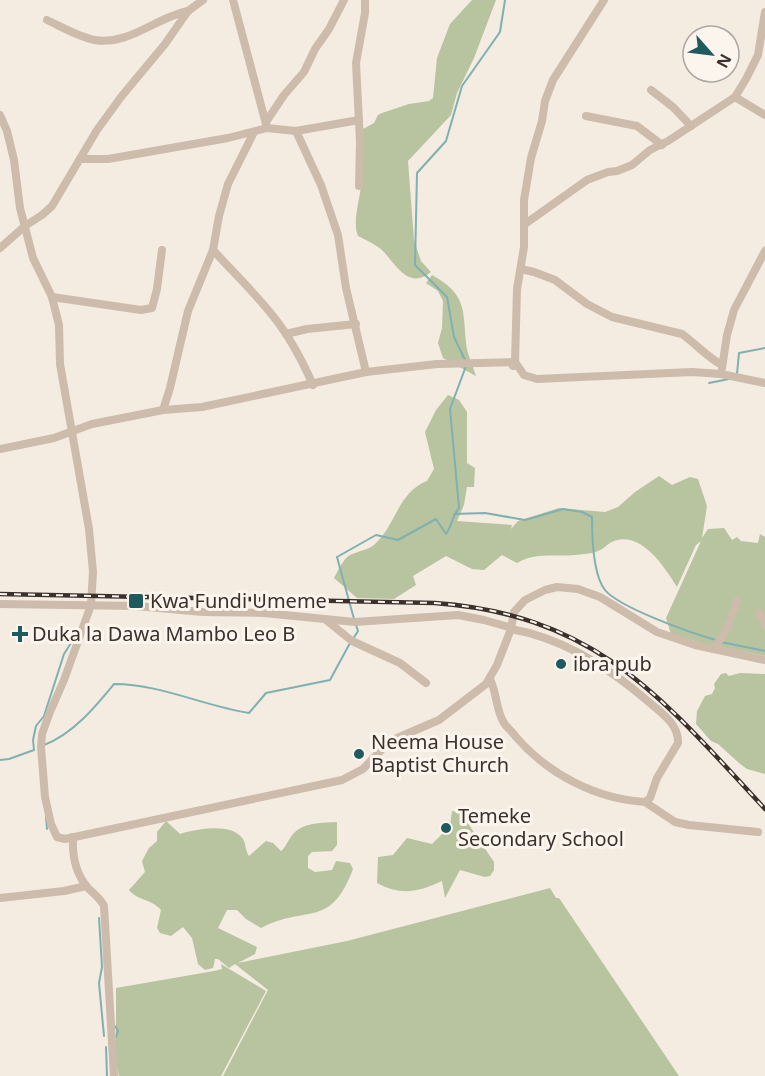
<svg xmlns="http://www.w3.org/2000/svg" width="765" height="1076" viewBox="0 0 765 1076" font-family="'Noto Sans',sans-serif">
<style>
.green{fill:#b8c4a0}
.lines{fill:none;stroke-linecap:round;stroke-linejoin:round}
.stream{stroke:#7fb0b2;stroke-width:2}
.minor{stroke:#cdbbac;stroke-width:8}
.rail-casing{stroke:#3b302b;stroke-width:4.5}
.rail{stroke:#fbf5ee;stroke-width:2;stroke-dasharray:7;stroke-linecap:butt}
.poi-dot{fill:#1f5a5e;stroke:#fbf5ee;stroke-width:2}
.labels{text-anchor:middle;stroke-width:6;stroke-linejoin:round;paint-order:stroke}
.poi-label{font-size:20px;fill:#3b302b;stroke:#fbf5ee;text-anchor:start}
</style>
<rect width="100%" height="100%" fill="#f4ebe1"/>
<!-- green -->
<g class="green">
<path d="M 472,0 L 496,0 L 474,58 L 457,93 L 451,115 L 408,161 L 414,240 L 421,261 L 431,272 C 409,290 397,266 383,251 C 377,245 366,240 358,236 C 352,222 360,200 361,185 C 363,166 362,147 363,129 L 374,123 L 378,115 L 382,113 L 409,104 L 429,101 L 433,98 L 437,58 L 450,24 Z"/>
<path d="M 432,275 C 466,294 463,308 466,343 C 467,354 473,366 476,376 L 443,358 L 438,343 L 442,328 L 443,301 L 438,291 L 426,283 Z"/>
<path d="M 448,395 L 459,400 L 467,412 L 467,463 L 475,468 L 474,487 L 467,487 L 464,505 L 457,521 L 512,525 L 511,529 L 518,521 L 559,508 L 605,512 L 618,507 L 635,492 L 659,476 L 672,485 L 690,477 L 698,479 L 707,506 L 702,538 L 708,529 L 724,528 L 732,540 L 737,537 L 741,541 L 758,543 L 760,534 L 765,537 L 765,656 L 702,643 L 671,634 L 666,618 L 701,541 L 696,545 L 677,587 C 665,568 642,531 614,541 C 608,543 604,549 598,551 C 592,554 582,554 575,555 C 555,557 535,552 517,563 L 502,555 L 484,570 L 472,569 L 446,556 L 413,576 L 416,585 L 394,599 L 357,598 L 334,578 C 338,571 343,559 350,555 C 358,551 369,550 375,544 C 396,525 398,492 427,481 L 434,469 L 425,432 L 436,410 Z"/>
<path d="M 726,673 L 729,676 L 740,673 L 765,674 L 765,774 L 747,769 L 739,763 L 718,744 L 711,741 L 696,724 L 697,711 L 705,696 L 712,694 L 715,688 L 714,684 L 721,674 Z"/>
<path d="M 452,811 L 461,813 L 494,862 L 494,870 L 490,876 L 485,877 L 460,870 L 445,898 L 442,881 C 418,892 401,896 377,883 L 378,857 L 393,855 L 407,838 L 432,844 L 450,826 Z"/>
<path d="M 166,821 L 180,834 C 195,829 232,822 243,839 C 246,844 245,850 249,856 L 266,841 L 273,843 L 281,851 C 287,846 289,837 295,832 C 306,822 323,823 337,822 L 337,845 L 332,851 L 312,852 L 308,856 L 308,868 L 315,872 L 332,870 L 336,861 L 350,863 L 353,869 C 330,930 307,904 261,928 L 246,919 L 237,910 L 227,910 L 218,928 L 257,947 L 255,954 L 238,963 L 347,941 L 550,888 L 556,898 L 559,898 L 679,1076 L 223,1076 L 268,990 L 235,964 L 229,968 L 218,959 L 215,959 L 213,968 L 205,970 L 198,964 L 192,938 L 183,927 L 171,936 L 160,933 L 157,928 L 161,910 C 152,899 138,901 129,890 L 145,872 L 142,861 L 149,848 L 157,841 L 157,832 Z"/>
<path d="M 221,964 L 266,991 L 221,1076 L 119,1076 L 116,1064 L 116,988 L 214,971 L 222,969 Z"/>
</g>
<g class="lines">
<!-- stream -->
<g class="stream">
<path d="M 465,360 L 454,337 L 447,297 L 415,265 L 417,173 L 446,141 L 462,86 L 500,32 L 505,0"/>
<path d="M 737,374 L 739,353 L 765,348"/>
<path d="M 709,383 L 729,379"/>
<path d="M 454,514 L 485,513 L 525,520 L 563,509 L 582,512 L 592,517 C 592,535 593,575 605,590 C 620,608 691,633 716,640"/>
<path d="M 354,619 L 337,557 L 376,535 L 398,540 L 436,519 L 446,534 C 452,526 452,516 459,508 L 450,409 L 466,366"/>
<path d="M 353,639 L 358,631 L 356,625"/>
<path d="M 721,642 L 765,651"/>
<path d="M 44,745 C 73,734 95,707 114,684 C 160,684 204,706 249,713 L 266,693 L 330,680 L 350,643"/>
<path d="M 0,760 L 9,759 L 34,750 L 33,740 L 36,726 L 44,716 L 64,654 L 71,643"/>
<path d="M 46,817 L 47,829"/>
<path d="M 99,918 L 102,967 L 99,983 L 104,1036"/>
<path d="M 115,1026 L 118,1031 L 116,1037"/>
<path d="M 106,1047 L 107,1076"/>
</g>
<!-- minor -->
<g class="minor">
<path d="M 233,0 L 266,124"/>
<path d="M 47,20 C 62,27 79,37 95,40 C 128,46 157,17 188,11"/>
<path d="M 651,90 L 673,107 L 691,126"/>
<path d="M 735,97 L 765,115"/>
<path d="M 0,115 L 7,131 L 14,160 L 20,208 L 33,258 L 52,297 L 59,325 L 60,364 L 89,529 L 93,572 L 91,605 L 64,680 L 50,712 L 42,734 L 41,747 L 45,797 L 51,824 L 57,837 L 65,839 L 342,780 L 363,769 L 390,741 L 439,720 L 486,684 L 497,665 L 511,629 L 514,612 L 525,600 L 545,590 L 557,587 L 578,589 L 600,597 L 657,632 L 695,645 L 765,660"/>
<path d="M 586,116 L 637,126 L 662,145"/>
<path d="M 266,122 L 284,95 L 304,72 L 315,49 L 329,29 L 344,0"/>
<path d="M 296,131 L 321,185 L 338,235 L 346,288 L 366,372"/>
<path d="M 80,159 L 108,159 L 228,138 L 267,128 L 296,131 L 359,120"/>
<path d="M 359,186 L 360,142 L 356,63 L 365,13 L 365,0"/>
<path d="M 525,224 L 587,180 L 608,172 L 617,171 L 632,165 L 650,150 L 668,141 L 735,97 L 746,79 L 758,55 L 765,12"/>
<path d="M 0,248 L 25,226 L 42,215 L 52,206 L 97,130 L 121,97 L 165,44 L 188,11 L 203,0"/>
<path d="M 213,250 C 233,272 255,293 273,316 C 290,337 302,360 313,385"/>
<path d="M 521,269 L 534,272 L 555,280 L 587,304 L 612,317 L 682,334 C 696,344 707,357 722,365"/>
<path d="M 52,297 L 141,310 L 152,308 L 157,289 L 162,250"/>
<path d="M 286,334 L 307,329 L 356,324"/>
<path d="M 513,366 L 515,362 L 517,289 L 524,247 L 524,200 L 531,158 L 542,121 L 545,101 L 553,80 L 604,0"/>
<path d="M 722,368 L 727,335 L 734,310 L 765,251"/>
<path d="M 163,410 L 170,388 L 188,311 L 213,250 L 219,216 L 228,184 L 254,132"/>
<path d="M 0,449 L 54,438 L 92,424 L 163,410 L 202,407 L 366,372 L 437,364 L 515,362 L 524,375 L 537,379 L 692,372 L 721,374 L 765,383"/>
<path d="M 0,604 L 136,606 L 203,612 L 264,613 L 355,622 L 458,615 L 484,620 L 512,628"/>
<path d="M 759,613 L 765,626"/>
<path d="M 326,620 L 352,641 L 400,663 L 426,683"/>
<path d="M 713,649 L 726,632 L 737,601"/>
<path d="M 490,679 C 497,693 496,711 504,723 C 507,728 513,732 516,737 C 548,774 596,799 645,802 L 650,798 L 657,778 L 678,743 C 679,725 662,713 650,703 C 611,669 563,638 511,629"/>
<path d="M 645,802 L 675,822 L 689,825 L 758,832"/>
<path d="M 73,837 C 72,856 75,873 88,888 C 94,894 100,898 104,906 L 114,1076"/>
<path d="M 0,898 L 64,891 L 86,886"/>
</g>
<!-- rail casing -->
<g class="rail-casing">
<path id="rail" d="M 0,594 L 435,603 C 597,615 662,698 765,809"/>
</g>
<!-- rail -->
<use href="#rail" class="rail"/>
</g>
<!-- markers -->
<g class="poi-dot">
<rect x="128" y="593" width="16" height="16" rx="3"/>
<path d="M17 625h6v6h6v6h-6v6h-6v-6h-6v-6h6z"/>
<circle cx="561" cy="664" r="6"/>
<circle cx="359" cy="754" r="6"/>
<circle cx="446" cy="828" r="6"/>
</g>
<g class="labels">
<!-- poi labels -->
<g class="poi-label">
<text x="150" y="608">Kwa Fundi Umeme</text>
<text x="32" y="641">Duka la Dawa Mambo Leo B</text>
<text x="573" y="671">ibra pub</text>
<text x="371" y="749">Neema House<tspan x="371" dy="23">Baptist Church</tspan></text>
<text x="458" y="823">Temeke<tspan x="458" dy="23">Secondary School</tspan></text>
</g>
</g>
<!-- north arrow -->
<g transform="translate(711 54) rotate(118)"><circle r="28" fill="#fbf5ee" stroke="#aea6a0" stroke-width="1.5"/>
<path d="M0-4.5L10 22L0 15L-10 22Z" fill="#1f5a5e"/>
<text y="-9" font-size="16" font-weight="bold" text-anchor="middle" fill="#3b302b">N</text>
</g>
</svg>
